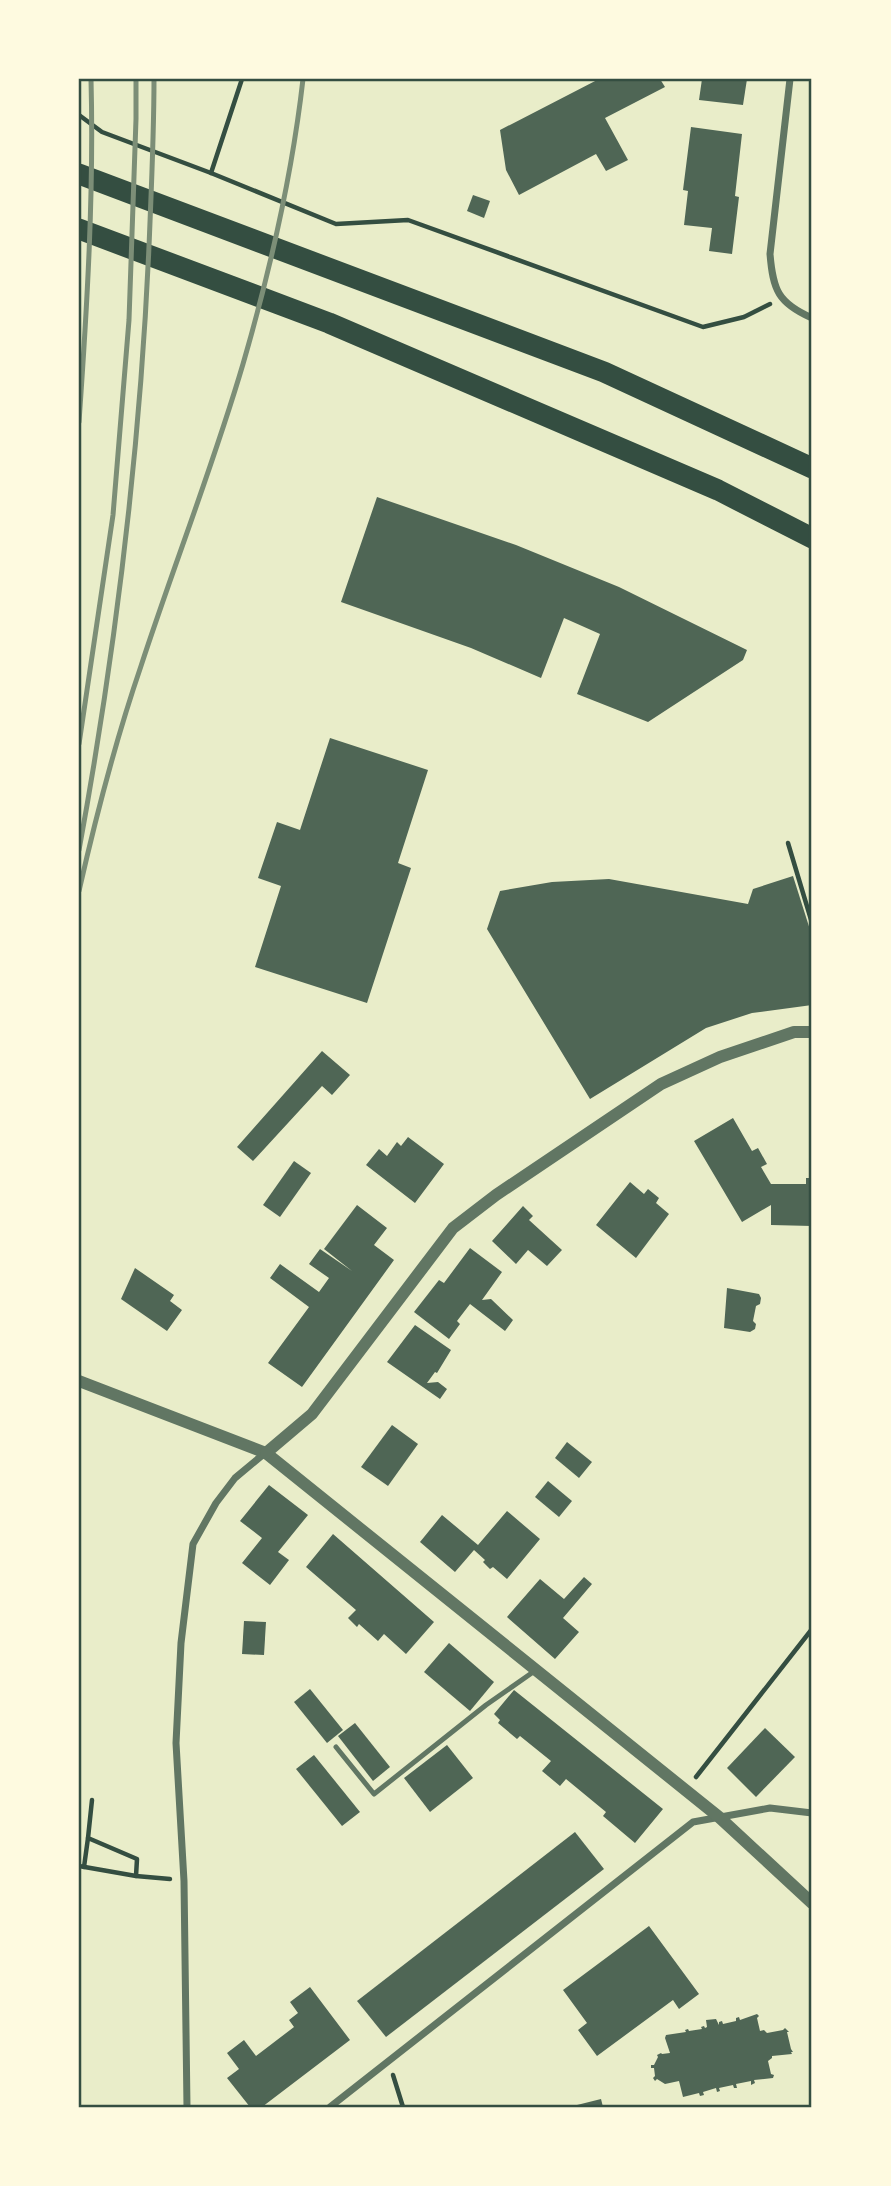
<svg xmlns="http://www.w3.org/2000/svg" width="891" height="2186" viewBox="0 0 891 2186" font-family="Quicksand,sans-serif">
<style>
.building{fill:#4f6655}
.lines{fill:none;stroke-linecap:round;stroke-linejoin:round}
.path{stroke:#344e41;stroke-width:4.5}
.service{stroke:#617663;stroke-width:5}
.minor{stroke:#617663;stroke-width:7}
.tertiary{stroke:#617663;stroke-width:12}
.motorway{stroke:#344e41;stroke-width:21}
.rail{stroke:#7c8e77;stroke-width:5}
.neatline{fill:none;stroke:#344e41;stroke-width:2.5}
</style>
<rect width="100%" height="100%" fill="#e9edc9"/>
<!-- building -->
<g class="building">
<path d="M 599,79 L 660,79 L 665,87 L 605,118 L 628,160 L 606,171 L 596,154 L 519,195 L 506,170 L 500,130 Z"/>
<path d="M 702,79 L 747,79 L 743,105 L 699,100 Z"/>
<path d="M 691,127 L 742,134 L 735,196 L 739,197 L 732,254 L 709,251 L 712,228 L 684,225 L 688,191 L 683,190 Z"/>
<path d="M 473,195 L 490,201 L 484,218 L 467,211 Z"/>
<path d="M 377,497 L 516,545 L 619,587 L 747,650 L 743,660 L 648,722 L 577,694 L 600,634 L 564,618 L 541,678 L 471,648 L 341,602 Z"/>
<path d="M 330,738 L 428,770 L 398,863 L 411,868 L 367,1003 L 255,967 L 281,886 L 258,878 L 277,822 L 300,830 Z"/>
<path d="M 793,876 L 812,936 L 812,1005 L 752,1013 L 706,1028 L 590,1099 L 487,929 L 500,891 L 552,882 L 609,879 L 748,904 L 753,889 Z"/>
<path d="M 322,1051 L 350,1075 L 332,1095 L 322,1086 L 253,1161 L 237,1147 Z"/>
<path d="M 733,1118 L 752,1151 L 758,1148 L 767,1164 L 761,1167 L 771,1184 L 806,1184 L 806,1178 L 812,1178 L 812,1226 L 771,1225 L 771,1205 L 742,1222 L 694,1141 Z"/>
<path d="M 408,1137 L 444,1164 L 415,1203 L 366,1165 L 379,1149 L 387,1156 L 397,1142 L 401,1146 Z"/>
<path d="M 294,1161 L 311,1173 L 280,1217 L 263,1205 Z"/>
<path d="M 630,1182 L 644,1194 L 648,1189 L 659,1198 L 656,1203 L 669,1214 L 636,1258 L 596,1225 Z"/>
<path d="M 357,1205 L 387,1228 L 374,1245 L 394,1260 L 302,1387 L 268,1363 L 309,1307 L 270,1278 L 280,1264 L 319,1292 L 329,1278 L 309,1264 L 320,1249 L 352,1271 L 324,1249 Z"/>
<path d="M 523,1206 L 533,1216 L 529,1220 L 562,1250 L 547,1266 L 528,1250 L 516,1264 L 492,1241 Z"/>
<path d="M 470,1248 L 502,1272 L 482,1300 L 491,1299 L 513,1320 L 505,1331 L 470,1304 L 457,1321 L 460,1324 L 449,1339 L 414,1312 L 439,1280 L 444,1283 Z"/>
<path d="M 135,1268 L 174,1295 L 170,1301 L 182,1310 L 167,1331 L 121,1299 Z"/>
<path d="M 727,1288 L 759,1294 L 761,1298 L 760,1304 L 756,1306 L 753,1321 L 756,1324 L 755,1329 L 750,1332 L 724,1328 Z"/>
<path d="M 415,1325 L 451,1350 L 437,1373 L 435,1372 L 427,1383 L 438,1382 L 447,1389 L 440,1399 L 387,1362 Z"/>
<path d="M 392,1425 L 418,1444 L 388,1486 L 361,1467 Z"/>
<path d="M 567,1442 L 592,1462 L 579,1478 L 555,1458 Z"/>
<path d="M 548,1481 L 572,1501 L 559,1517 L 535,1497 Z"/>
<path d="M 269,1485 L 308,1515 L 278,1552 L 289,1560 L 270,1585 L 242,1563 L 262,1538 L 240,1521 Z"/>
<path d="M 507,1511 L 540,1539 L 507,1579 L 493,1567 L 490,1569 L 483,1562 L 485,1560 L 474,1550 L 455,1572 L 420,1542 L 442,1515 L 478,1545 Z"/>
<path d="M 333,1534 L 434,1622 L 406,1654 L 384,1634 L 378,1641 L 359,1624 L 357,1627 L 348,1618 L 356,1610 L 306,1567 Z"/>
<path d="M 584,1577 L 592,1584 L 563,1618 L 579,1632 L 555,1659 L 507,1617 L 540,1579 L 564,1599 Z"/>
<path d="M 244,1621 L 266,1622 L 264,1655 L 242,1654 Z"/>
<path d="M 449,1643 L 494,1682 L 470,1711 L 424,1672 Z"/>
<path d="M 310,1689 L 343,1730 L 327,1743 L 294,1702 Z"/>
<path d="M 514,1690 L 663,1809 L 635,1843 L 603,1816 L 606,1812 L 566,1779 L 560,1786 L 542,1771 L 551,1761 L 520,1736 L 517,1739 L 498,1723 L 500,1720 L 494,1714 Z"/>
<path d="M 355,1723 L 390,1767 L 373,1781 L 338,1736 Z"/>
<path d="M 765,1728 L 795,1757 L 756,1797 L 727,1768 Z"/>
<path d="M 447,1745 L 473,1778 L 430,1812 L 404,1778 Z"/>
<path d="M 314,1755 L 360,1812 L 342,1826 L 296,1769 Z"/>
<path d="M 575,1832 L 604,1869 L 386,2037 L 357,2001 Z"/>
<path d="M 649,1926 L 699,1994 L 679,2009 L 673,2000 L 597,2056 L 578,2030 L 587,2023 L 563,1990 Z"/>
<path d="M 310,1987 L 350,2040 L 262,2107 L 250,2107 L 227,2078 L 239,2069 L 227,2053 L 244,2040 L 256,2056 L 294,2027 L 289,2020 L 298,2013 L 290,2002 Z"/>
<path d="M 757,2014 L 759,2016 L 757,2018 L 760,2031 L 764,2030 L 767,2033 L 783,2030 L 785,2028 L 789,2032 L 787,2032 L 791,2049 L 793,2052 L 791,2052 L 792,2054 L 772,2056 L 772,2058 L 768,2061 L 771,2074 L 774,2075 L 773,2078 L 754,2080 L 755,2083 L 751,2085 L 751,2081 L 736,2084 L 737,2088 L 734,2088 L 733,2085 L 719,2088 L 720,2091 L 717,2092 L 716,2088 L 703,2092 L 704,2095 L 700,2096 L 699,2093 L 683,2097 L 679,2081 L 665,2084 L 657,2079 L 655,2081 L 653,2078 L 655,2076 L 654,2068 L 651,2068 L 651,2065 L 654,2065 L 658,2057 L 657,2055 L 661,2053 L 662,2054 L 670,2053 L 665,2038 L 666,2035 L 686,2032 L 685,2030 L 688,2029 L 689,2031 L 702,2029 L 701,2027 L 704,2026 L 705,2028 L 707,2027 L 706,2020 L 716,2019 L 719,2025 L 719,2022 L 722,2021 L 723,2024 L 736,2021 L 736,2018 L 739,2017 L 740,2020 Z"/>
<path d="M 601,2099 L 603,2107 L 573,2107 L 573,2106 Z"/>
</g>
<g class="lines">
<!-- path -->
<g class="path">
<path d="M 79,115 L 102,132 L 211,173 L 336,224 L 408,220 L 703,327 L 744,317 L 770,304"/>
<path d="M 211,173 L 242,79"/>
<path d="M 788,843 L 812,923"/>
<path d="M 696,1777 L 812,1629"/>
<path d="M 92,1800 L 88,1838 L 137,1859 L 136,1876"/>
<path d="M 79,1866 L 136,1876 L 170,1879"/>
<path d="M 84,1867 L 88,1838"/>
<path d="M 393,2075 L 403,2107"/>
</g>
<!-- service -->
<path class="service" d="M 336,1747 L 374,1794 L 486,1705 L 536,1670"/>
<!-- minor -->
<g class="minor">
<path d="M 790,79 L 770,254 C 773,290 778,303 812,318"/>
<path d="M 187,2107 L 184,1881 L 176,1743 L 181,1643 L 193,1544 L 216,1503 L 235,1478 L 265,1453"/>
<path d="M 330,2107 L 693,1822 L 770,1808 L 812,1813"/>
</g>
<!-- tertiary -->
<g class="tertiary">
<path d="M 79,1381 L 266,1453 L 719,1817 L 812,1903"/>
<path d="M 266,1453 L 312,1414 L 453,1228 L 496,1195 L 661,1084 L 720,1057 L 794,1032 L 812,1032"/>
</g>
<!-- motorway -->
<g class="motorway">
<path d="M 79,174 L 604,372 L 812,468"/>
<path d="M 79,229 L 329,323 L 718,490 L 812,538"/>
</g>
<!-- rail -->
<g class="rail">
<path d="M 79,422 C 87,308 94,193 91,79"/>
<path d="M 79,744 L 113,515 L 129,320 L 136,119 L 136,79"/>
<path d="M 79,850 C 117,643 142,433 150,222 C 152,174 154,127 154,79"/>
<path d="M 79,891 C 96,816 116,739 141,666 C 174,565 213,466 243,364 C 270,271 292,176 303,79"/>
</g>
</g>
<!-- border -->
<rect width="891" height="2186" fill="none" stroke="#fefae0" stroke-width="161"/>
<rect x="80" y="80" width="730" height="2026" class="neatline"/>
</svg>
